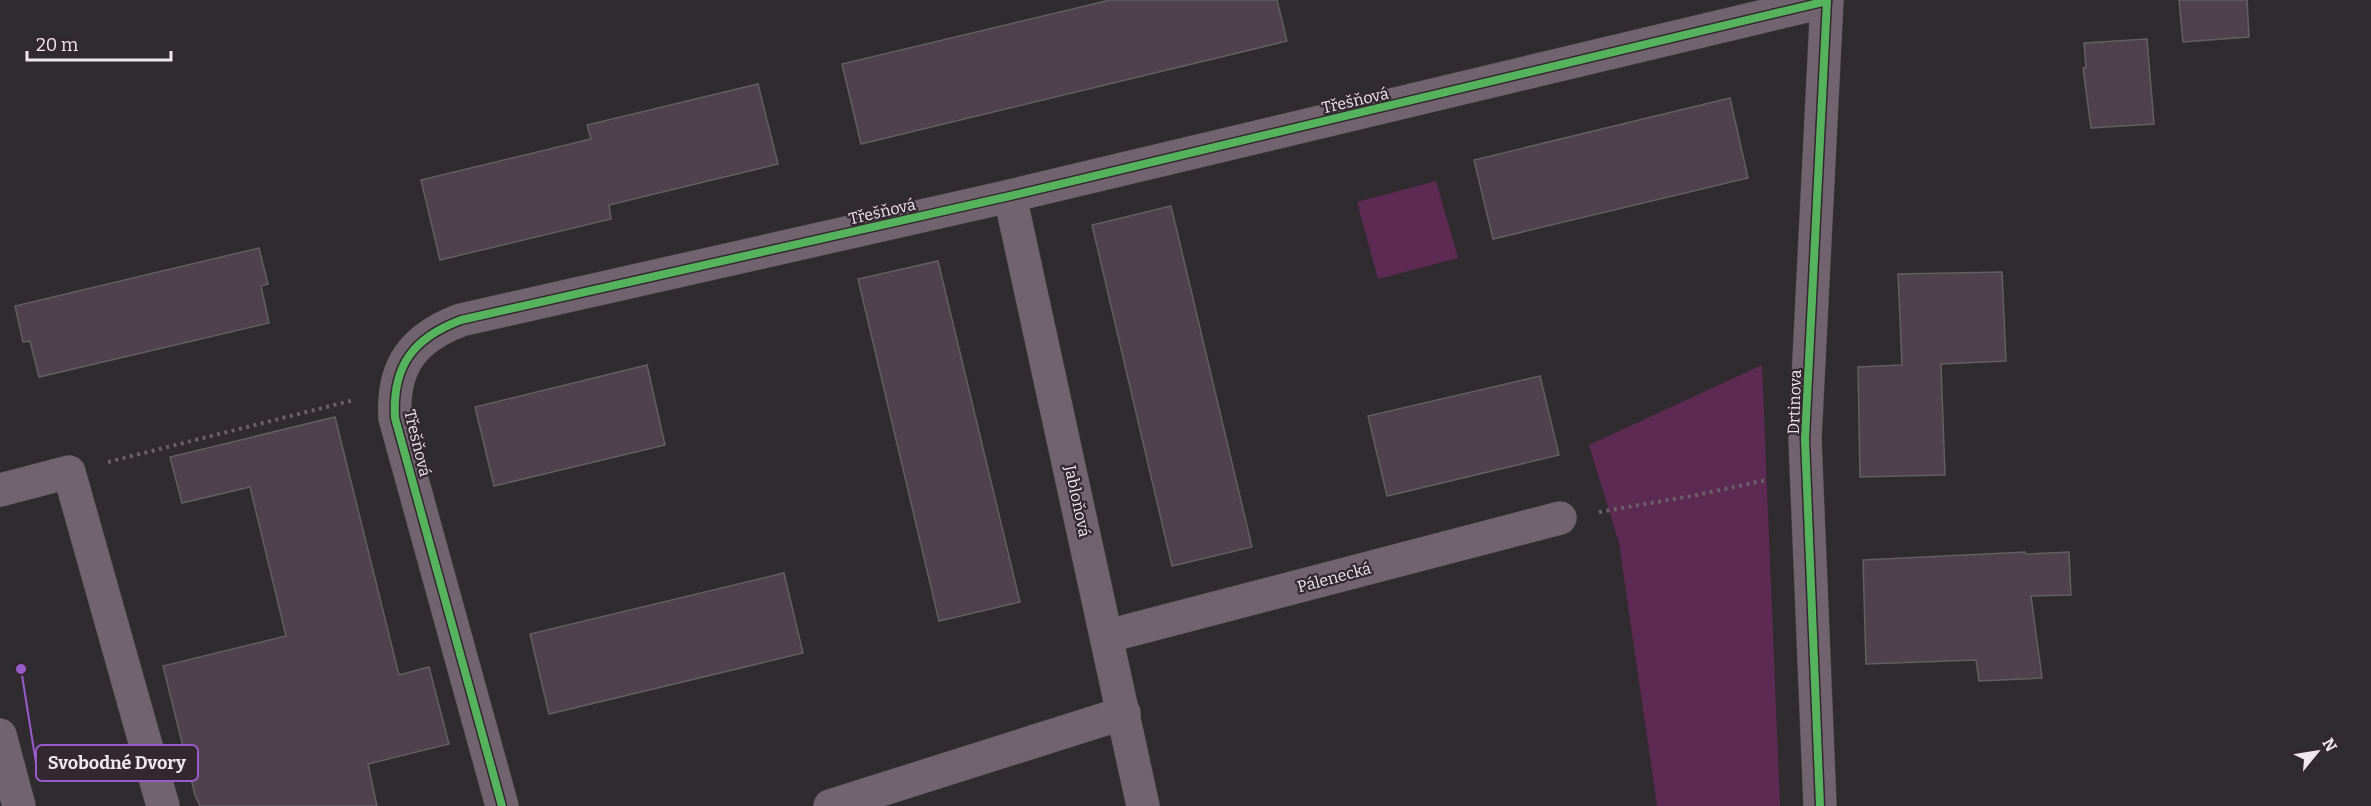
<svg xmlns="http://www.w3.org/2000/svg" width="2371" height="806" viewBox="0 0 2371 806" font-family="Bitter,serif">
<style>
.green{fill:#5d2a53}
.building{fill:#4f424d;stroke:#625e61;stroke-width:1.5}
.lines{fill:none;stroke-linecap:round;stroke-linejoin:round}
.minor-casing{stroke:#4a4649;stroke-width:34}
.path{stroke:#696167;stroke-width:4;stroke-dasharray:3 4.5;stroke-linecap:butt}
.minor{stroke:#71646f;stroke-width:33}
.cycleway-casing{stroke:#332830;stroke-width:11}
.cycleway{stroke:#56b35d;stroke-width:8}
.labels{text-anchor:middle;stroke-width:4.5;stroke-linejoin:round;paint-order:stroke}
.street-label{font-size:16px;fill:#efe7ed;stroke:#332830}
.leader{fill:none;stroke:#985bca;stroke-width:2}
.callout-dot{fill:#985bca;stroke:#332830;stroke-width:2}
.callout{fill:#332830;stroke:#985bca;stroke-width:2}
.callout-label{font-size:18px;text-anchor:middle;font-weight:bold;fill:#efe7ed}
</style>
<rect width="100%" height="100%" fill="#302b2f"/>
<!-- green -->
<g class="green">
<path d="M 1436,181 L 1458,258 L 1378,279 L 1357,202 Z"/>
<path d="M 1762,365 L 1780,806 L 1657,806 L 1619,543 L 1589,445 Z"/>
</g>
<!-- building -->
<g class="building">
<path d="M 1110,0 L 1277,0 L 1287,41 L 861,144 L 842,64 Z"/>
<path d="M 2179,0 L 2247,0 L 2249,37 L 2183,42 Z"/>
<path d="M 2147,39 L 2154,124 L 2091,128 L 2083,68 L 2086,68 L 2084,43 Z"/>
<path d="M 758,84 L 778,164 L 609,205 L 611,219 L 440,260 L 421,180 L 591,139 L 587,125 Z"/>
<path d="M 1730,98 L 1748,178 L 1493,239 L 1474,160 Z"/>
<path d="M 1171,206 L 1252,547 L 1172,566 L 1092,225 Z"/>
<path d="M 259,248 L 268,284 L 261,286 L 269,323 L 39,377 L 30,341 L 23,342 L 15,306 Z"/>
<path d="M 938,261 L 1020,602 L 939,621 L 858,279 Z"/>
<path d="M 2002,272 L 2006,361 L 1941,364 L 1945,475 L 1860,477 L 1858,367 L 1902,365 L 1898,274 Z"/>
<path d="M 647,365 L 665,445 L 494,486 L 475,407 Z"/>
<path d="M 1540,376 L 1559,455 L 1387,496 L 1368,416 Z"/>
<path d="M 335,417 L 399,675 L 429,667 L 449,744 L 368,764 L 377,806 L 200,806 L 195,795 L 163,666 L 286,636 L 250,487 L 182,503 L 170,457 Z"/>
<path d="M 2025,552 L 2026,554 L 2069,552 L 2071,595 L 2031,596 L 2042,678 L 1979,681 L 1976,660 L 1866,664 L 1863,560 Z"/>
<path d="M 784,573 L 803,653 L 549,714 L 530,634 Z"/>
</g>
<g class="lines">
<!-- minor casing -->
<g class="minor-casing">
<g id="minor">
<path d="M 1010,196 L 1143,806"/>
<path d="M 0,490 L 69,472 L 163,806"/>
<path d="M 1108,636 L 1560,518"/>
<path d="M 0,735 L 19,806"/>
<path d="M 502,806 L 395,418 C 392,366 413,338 461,320 L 1010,196 L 1827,1"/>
<path d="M 830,806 L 1124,713"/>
<path d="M 1820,806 L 1805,439 L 1827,0"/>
</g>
</g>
<!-- path -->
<g class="path">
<path d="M 108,462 L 354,400"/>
<path d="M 1599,512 L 1697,495 L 1766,480"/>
</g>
<!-- minor -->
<use href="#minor" class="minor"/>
<!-- cycleway casing -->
<g class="cycleway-casing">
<g id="cycleway">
<path d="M 502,806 L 395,418 C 392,366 413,338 461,320 L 1010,196 L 1827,1"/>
<path d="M 1820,806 L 1805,439 L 1827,0"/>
</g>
</g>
<!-- cycleway -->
<use href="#cycleway" class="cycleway"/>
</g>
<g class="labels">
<!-- street labels -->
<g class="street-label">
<text transform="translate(1355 100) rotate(-13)" y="6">Třešňová</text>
<text transform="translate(882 211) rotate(-13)" y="6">Třešňová</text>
<text transform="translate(1794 402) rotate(-88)" y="6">Drtinova</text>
<text transform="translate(418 443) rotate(76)" y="6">Třešňová</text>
<text transform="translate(1078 501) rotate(78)" y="6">Jabloňová</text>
<text transform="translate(1334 577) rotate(-15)" y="6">Pálenecká</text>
</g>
</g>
<!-- callouts -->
<path class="leader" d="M21 669L36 763"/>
<circle class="callout-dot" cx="21" cy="669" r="6"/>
<rect class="callout" x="36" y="745" width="162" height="36" rx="6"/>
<g class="callout-label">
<text x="117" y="769">Svobodné Dvory</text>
</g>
<!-- north arrow -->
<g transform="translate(2317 752) rotate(60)" stroke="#332830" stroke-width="4.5" paint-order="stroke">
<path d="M0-4.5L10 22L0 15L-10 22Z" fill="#efe7ed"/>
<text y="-9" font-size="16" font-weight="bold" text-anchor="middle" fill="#efe7ed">N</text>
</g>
<!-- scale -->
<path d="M27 51v9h144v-9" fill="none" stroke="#efe7ed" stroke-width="3"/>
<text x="36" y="51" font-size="18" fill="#efe7ed" stroke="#332830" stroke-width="4.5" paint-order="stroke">20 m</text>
</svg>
